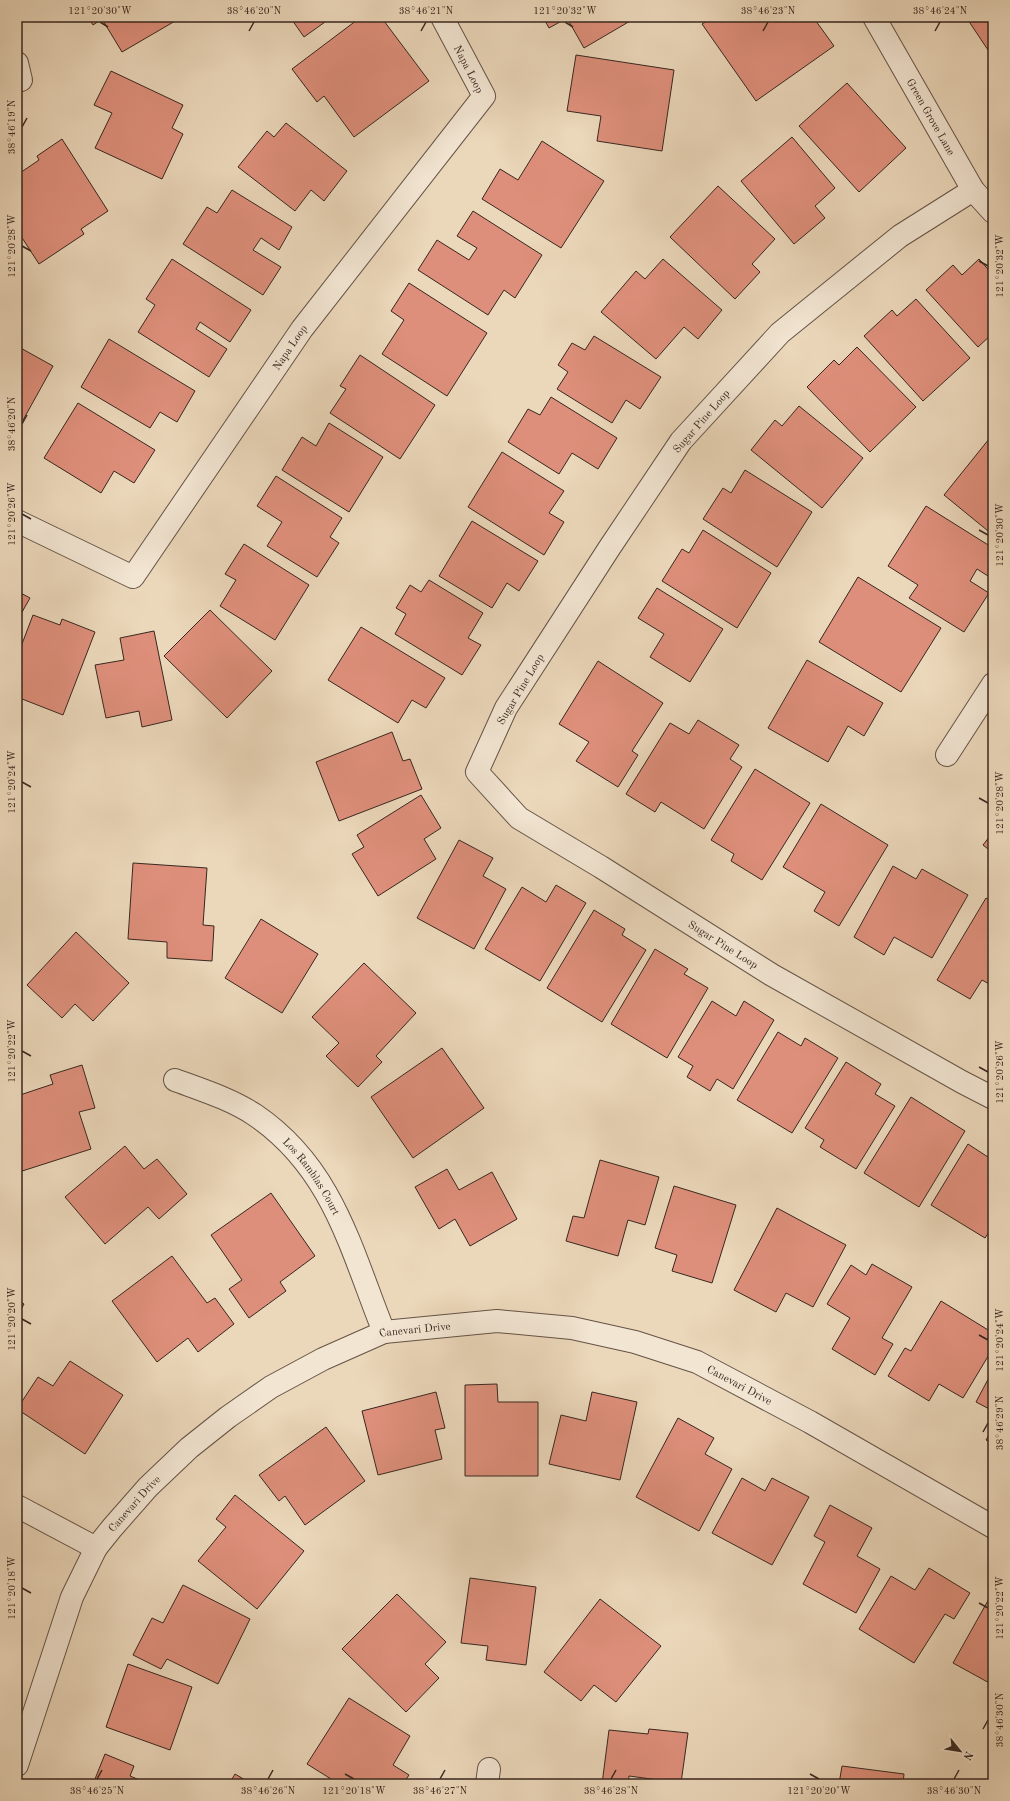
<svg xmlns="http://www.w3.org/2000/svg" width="1010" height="1801" viewBox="0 0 1010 1801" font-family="'Old Standard TT',serif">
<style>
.building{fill:#de8f7b;stroke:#38271f}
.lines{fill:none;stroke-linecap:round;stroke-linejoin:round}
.street-casing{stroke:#655346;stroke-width:24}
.street{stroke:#f2e5d2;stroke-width:22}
.ticks{fill:none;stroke:#38271f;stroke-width:1.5}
.labels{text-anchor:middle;stroke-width:3;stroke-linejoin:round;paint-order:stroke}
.street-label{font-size:11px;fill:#38271f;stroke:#f2e5d2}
.neatline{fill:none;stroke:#38271f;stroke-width:1.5}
.ticks-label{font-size:10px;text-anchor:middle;fill:#38271f}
</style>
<rect width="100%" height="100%" fill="#ebd7ba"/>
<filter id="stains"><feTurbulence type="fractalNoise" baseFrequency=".005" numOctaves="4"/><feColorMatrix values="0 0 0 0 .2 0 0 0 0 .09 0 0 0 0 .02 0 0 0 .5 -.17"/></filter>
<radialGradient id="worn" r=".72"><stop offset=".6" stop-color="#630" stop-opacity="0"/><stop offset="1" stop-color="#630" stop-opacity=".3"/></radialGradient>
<!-- building -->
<g class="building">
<path d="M 88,17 L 182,17 L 122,52 L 102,19 L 93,25 Z"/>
<path d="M 290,17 L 332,17 L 304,37 Z"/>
<path d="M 361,17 L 381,17 L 429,81 L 354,137 L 324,96 L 317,102 L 292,69 Z"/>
<path d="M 543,17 L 637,17 L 584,48 L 567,18 L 549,28 Z"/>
<path d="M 713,17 L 813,17 L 834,46 L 756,101 L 702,24 Z"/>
<path d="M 953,17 L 962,17 L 956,21 Z"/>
<path d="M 966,17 L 993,17 L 993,56 L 992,56 Z"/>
<path d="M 576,55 L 674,70 L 662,151 L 597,141 L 601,116 L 567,111 Z"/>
<path d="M 111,71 L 183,105 L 172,128 L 183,134 L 162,179 L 95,148 L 112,113 L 94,105 Z"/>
<path d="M 847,83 L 906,148 L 859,192 L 799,126 Z"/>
<path d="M 286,123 L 347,171 L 324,201 L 311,190 L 295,211 L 238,167 L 267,131 L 274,137 Z"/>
<path d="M 792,137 L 835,188 L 815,206 L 825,218 L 794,244 L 741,181 Z"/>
<path d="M 62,139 L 108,211 L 81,229 L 84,234 L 39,264 L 17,230 L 17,175 L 39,160 L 37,156 Z"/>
<path d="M 542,141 L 604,181 L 561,248 L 482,199 L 500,169 L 518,180 Z"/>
<path d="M 718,186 L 775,239 L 752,264 L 760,272 L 735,299 L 670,237 Z"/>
<path d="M 232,190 L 292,227 L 279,250 L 261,238 L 253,250 L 281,267 L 263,295 L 183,244 L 207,207 L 217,213 Z"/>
<path d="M 473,211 L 542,255 L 515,298 L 504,290 L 488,315 L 418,270 L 437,240 L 469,260 L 477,248 L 457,236 Z"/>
<path d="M 172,259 L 251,310 L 230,342 L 200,322 L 196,329 L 227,349 L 209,377 L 138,332 L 155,305 L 146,299 Z"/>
<path d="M 663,259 L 722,310 L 698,339 L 684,327 L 656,359 L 601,312 L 636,271 L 645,279 Z"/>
<path d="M 979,259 L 993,275 L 993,333 L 978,347 L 926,290 L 953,265 L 962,275 Z"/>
<path d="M 409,283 L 487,333 L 447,396 L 382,354 L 404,320 L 391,311 Z"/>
<path d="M 916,299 L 970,358 L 923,401 L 864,336 L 892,310 L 897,316 Z"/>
<path d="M 594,336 L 661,377 L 640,409 L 626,400 L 612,423 L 557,389 L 568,372 L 558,365 L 572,343 L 585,350 Z"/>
<path d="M 109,339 L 195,391 L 177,422 L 160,412 L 150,428 L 81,387 Z"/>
<path d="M 17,346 L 53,366 L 17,431 Z"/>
<path d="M 857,347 L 916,407 L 870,452 L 807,387 L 834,360 L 839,365 Z"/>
<path d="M 360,355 L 435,405 L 400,459 L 330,413 L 346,389 L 340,386 Z"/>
<path d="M 551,397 L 617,438 L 598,469 L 572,453 L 559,474 L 508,442 L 528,409 L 540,415 Z"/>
<path d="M 78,403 L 155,450 L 134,483 L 114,471 L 101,493 L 44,458 Z"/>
<path d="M 799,406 L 863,458 L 822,508 L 751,450 L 775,420 L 782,426 Z"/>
<path d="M 329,423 L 383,457 L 349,512 L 282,470 L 302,437 L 316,446 Z"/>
<path d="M 989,439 L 993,442 L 993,535 L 944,495 Z"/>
<path d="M 502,452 L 564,491 L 549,513 L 564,522 L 544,555 L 468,507 Z"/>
<path d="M 745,470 L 812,512 L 777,567 L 703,519 L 723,488 L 731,493 Z"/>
<path d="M 276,476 L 342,518 L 330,537 L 339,543 L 317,577 L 267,546 L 282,522 L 257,506 Z"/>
<path d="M 926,506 L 993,548 L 993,568 L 988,576 L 977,569 L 970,581 L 989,593 L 964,632 L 909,598 L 918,585 L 888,566 Z"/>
<path d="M 472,521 L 538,561 L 519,591 L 507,583 L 492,608 L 439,576 Z"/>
<path d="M 703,530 L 771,573 L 737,628 L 662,581 L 682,549 L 689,553 Z"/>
<path d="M 244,544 L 309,585 L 275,640 L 220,606 L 236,580 L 225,574 Z"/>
<path d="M 858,577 L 941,628 L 901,692 L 819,642 Z"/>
<path d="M 429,580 L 483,613 L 468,638 L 481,645 L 462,675 L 395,634 L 406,614 L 396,608 L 410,585 L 421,592 Z"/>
<path d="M 657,588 L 723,629 L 690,682 L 650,657 L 664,634 L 638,618 Z"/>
<path d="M 17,591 L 30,598 L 17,621 Z"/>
<path d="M 210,610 L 272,671 L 227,718 L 164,656 Z"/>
<path d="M 33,615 L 60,625 L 62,619 L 95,632 L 63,715 L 17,697 L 17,657 Z"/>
<path d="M 361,627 L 445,678 L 426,708 L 412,700 L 398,723 L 328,680 Z"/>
<path d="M 154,631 L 172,720 L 142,727 L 139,711 L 106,718 L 95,665 L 124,660 L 120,638 Z"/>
<path d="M 807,660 L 883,703 L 864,736 L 848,726 L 828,762 L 768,728 Z"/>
<path d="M 598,661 L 663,703 L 632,751 L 638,755 L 618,787 L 576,761 L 589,742 L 559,724 Z"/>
<path d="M 698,720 L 739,745 L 730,759 L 742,767 L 704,829 L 661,802 L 655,812 L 626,794 L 670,723 L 689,734 Z"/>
<path d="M 392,732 L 403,761 L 410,759 L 422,789 L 339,821 L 316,762 Z"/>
<rect x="17" y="762" width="3" height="46"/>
<path d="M 755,769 L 810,803 L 762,880 L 731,861 L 734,854 L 711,840 Z"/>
<path d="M 421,795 L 441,828 L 424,839 L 436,859 L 378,896 L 352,854 L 364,847 L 357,835 Z"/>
<path d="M 821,804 L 888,845 L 839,926 L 814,911 L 825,892 L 783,867 Z"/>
<path d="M 993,832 L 993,853 L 983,845 Z"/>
<path d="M 459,840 L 493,858 L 483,876 L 506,889 L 474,949 L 417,918 Z"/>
<path d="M 133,863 L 207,868 L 203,925 L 214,926 L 212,961 L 167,958 L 167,942 L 128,939 Z"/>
<path d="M 893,866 L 916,879 L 922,869 L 968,895 L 932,958 L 894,937 L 884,955 L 854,937 Z"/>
<path d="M 556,885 L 586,903 L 540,981 L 485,949 L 522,887 L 546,902 Z"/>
<path d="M 986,898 L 993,902 L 993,986 L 982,980 L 970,999 L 937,980 Z"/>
<path d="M 594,910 L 625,929 L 622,935 L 646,950 L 602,1022 L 547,988 Z"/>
<path d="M 261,919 L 318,954 L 282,1013 L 225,978 Z"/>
<path d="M 76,932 L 129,983 L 93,1021 L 75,1004 L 62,1018 L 27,985 Z"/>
<path d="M 655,949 L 688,969 L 684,974 L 708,988 L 667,1058 L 611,1024 Z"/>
<path d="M 364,963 L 416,1013 L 376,1056 L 382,1062 L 358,1087 L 326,1056 L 339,1043 L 312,1017 Z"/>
<path d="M 712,1001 L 736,1016 L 744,1001 L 774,1020 L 733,1089 L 717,1079 L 710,1091 L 687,1077 L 693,1066 L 678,1057 Z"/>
<path d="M 778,1032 L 801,1046 L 805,1038 L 838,1058 L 792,1133 L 737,1100 Z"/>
<path d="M 442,1048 L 484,1108 L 413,1158 L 371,1097 Z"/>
<path d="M 846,1062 L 881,1084 L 875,1094 L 895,1106 L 856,1169 L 820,1147 L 824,1140 L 805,1128 Z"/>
<path d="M 82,1065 L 95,1108 L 79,1112 L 91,1149 L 19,1172 L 17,1166 L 17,1096 L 53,1084 L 50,1075 Z"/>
<path d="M 911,1097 L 965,1131 L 919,1207 L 864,1173 Z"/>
<path d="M 968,1144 L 991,1159 L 993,1156 L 993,1226 L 985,1238 L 931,1205 Z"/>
<path d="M 125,1146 L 144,1169 L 157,1159 L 187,1194 L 159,1219 L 148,1207 L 105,1244 L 65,1197 Z"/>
<path d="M 600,1160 L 659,1177 L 645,1225 L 628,1220 L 618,1256 L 566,1241 L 573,1216 L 584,1218 Z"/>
<path d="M 447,1169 L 459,1190 L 492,1172 L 517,1219 L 470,1246 L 455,1219 L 439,1229 L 415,1187 Z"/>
<path d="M 674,1186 L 736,1205 L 712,1283 L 672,1271 L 677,1255 L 655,1248 Z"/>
<path d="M 271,1193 L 315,1256 L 280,1282 L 286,1291 L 249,1318 L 229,1289 L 242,1280 L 211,1235 Z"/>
<path d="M 777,1208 L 846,1245 L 813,1307 L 786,1293 L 776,1312 L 734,1290 Z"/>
<path d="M 172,1256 L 207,1303 L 215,1298 L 234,1324 L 198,1352 L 188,1338 L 157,1362 L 112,1301 Z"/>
<path d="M 872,1264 L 912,1287 L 882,1338 L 893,1344 L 875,1375 L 832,1349 L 850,1318 L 827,1304 L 851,1265 L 866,1275 Z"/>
<path d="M 17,1300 L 24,1304 L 17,1317 Z"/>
<path d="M 941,1301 L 993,1333 L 993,1348 L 963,1398 L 939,1384 L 929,1401 L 888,1376 L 905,1348 L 911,1351 Z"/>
<path d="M 70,1361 L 123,1395 L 85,1454 L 17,1409 L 38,1377 L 53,1386 Z"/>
<path d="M 993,1370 L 993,1411 L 976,1402 Z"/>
<path d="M 497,1384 L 498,1402 L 538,1402 L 538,1476 L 465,1476 L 465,1385 Z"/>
<path d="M 436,1392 L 445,1428 L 435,1430 L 442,1459 L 378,1475 L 362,1411 Z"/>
<path d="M 592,1392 L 637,1402 L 620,1480 L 549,1464 L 561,1415 L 586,1421 Z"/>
<path d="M 678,1418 L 714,1438 L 705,1454 L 732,1469 L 699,1531 L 636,1497 Z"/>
<path d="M 326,1427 L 365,1481 L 305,1525 L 285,1496 L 279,1501 L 259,1475 Z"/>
<path d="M 993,1428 L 993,1444 L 986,1440 Z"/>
<path d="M 742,1478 L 765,1491 L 772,1478 L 809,1497 L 772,1565 L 712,1533 Z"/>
<path d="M 235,1495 L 304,1551 L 257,1609 L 198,1561 L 226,1527 L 216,1519 Z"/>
<path d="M 830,1505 L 872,1528 L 857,1556 L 880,1569 L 856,1613 L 803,1584 L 825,1542 L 814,1536 Z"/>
<path d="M 929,1568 L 970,1593 L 954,1619 L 945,1614 L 914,1663 L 859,1629 L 891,1576 L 915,1590 Z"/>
<path d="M 470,1578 L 536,1587 L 526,1665 L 486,1660 L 488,1646 L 461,1643 Z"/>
<path d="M 183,1585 L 250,1619 L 218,1684 L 167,1659 L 161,1669 L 133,1655 L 152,1618 L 163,1623 Z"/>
<path d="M 397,1594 L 446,1642 L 425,1664 L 439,1678 L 406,1712 L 342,1649 Z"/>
<path d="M 990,1597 L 993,1599 L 993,1685 L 953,1663 Z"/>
<path d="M 600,1599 L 661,1646 L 616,1702 L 594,1685 L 581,1701 L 544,1672 Z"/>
<path d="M 128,1664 L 192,1687 L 170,1750 L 106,1727 Z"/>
<path d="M 349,1698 L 410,1736 L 393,1765 L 409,1775 L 403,1784 L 339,1784 L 307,1764 Z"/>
<path d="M 649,1729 L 688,1733 L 681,1783 L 629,1776 L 628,1784 L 602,1784 L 609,1730 L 648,1734 Z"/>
<path d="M 105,1754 L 134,1766 L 130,1776 L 149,1784 L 93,1784 Z"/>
<path d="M 842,1766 L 904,1774 L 903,1784 L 839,1784 Z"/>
<path d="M 235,1774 L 252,1784 L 229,1784 Z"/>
</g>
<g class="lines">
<!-- street casing -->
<g class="street-casing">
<g id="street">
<path id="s1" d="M 874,17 L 973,190 L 993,212"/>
<path d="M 17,63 L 21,80"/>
<path id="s2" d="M 973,190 L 900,236 L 780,333 L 681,441 L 610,547 L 506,708 L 477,772 L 519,818 L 601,867 L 772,975 L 962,1082 L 993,1098"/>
<path id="s3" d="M 17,521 L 133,577 L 302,329 L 484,96 L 442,17"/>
<path d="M 947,755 L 993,684"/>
<path id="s4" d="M 175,1080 C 202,1090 231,1099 255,1115 C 333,1168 351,1250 384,1332"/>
<path d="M 17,1506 L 96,1548"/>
<path id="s5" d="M 17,1765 L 72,1597 L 96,1548 L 112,1528 L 148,1487 L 189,1448 L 228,1417 L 271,1387 L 323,1359 L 384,1332 L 497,1321 L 572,1328 L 635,1342 L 697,1362 L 810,1422 L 993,1527"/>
<path d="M 487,1784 L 489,1769"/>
</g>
</g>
<!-- street -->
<use href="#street" class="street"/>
</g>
<!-- ticks -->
<path class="ticks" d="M 100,22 L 108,27M 565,22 L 573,27M 249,31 L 254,22M 421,31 L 426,22M 763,31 L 768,22M 935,31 L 940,22M 22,127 L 27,118M 22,246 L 31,251M 979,261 L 988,266M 22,424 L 27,415M 22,514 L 31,519M 979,530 L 988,535M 22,782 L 31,787M 979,798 L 988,803M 22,1051 L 31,1056M 979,1067 L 988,1072M 22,1319 L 31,1324M 979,1335 L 988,1340M 983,1432 L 988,1423M 22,1588 L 31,1593M 979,1603 L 988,1608M 983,1729 L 988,1720M 345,1774 L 354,1779M 810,1774 L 819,1779M 97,1779 L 102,1770M 268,1779 L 273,1770M 440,1779 L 445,1770M 611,1779 L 616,1770M 954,1779 L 959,1770"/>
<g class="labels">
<!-- street labels -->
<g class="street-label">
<text transform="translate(469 69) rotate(63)" y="4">Napa Loop</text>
<text dy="4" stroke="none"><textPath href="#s1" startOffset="115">Green Grove Lane</textPath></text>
<text dy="4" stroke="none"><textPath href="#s3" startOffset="407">Napa Loop</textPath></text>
<text transform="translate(701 421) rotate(-49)" y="4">Sugar Pine Loop</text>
<text transform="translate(520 689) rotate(-59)" y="4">Sugar Pine Loop</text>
<text dy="4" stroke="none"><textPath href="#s2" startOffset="1079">Sugar Pine Loop</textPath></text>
<text dy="4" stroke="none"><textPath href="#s4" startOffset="172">Los Ramblas Court</textPath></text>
<text dy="4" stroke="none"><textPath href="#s5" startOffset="627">Canevari Drive</textPath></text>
<text dy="4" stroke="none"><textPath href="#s5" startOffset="963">Canevari Drive</textPath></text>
<text dy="4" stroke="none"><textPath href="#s5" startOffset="290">Canevari Drive</textPath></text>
</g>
</g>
<!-- margin -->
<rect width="1010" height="1801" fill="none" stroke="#ebd7ba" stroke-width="44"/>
<!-- north arrow -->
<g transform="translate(960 1751) rotate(120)" stroke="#f2e5d2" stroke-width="3" paint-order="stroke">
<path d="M0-3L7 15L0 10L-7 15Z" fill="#38271f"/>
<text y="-6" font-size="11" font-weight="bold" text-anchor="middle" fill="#38271f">N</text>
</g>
<rect x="22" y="22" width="966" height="1757" class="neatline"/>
<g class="ticks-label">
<text x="100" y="14">121°20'30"W</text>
<text x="254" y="14">38°46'20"N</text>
<text x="426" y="14">38°46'21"N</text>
<text x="565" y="14">121°20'32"W</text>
<text x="768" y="14">38°46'23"N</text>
<text x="940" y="14">38°46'24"N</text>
<text transform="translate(11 127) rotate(-90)" y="4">38°46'19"N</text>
<text transform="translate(11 246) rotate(-90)" y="4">121°20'28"W</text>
<text transform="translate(999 266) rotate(-90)" y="4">121°20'32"W</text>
<text transform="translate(11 424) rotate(-90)" y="4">38°46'20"N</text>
<text transform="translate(11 514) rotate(-90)" y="4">121°20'26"W</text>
<text transform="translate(999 535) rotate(-90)" y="4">121°20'30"W</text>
<text transform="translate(11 782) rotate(-90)" y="4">121°20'24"W</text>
<text transform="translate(999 803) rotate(-90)" y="4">121°20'28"W</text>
<text transform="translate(11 1051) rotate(-90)" y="4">121°20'22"W</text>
<text transform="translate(999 1072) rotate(-90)" y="4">121°20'26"W</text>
<text transform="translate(11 1319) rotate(-90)" y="4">121°20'20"W</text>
<text transform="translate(999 1340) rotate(-90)" y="4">121°20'24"W</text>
<text transform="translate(999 1423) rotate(-90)" y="4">38°46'29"N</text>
<text transform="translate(11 1588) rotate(-90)" y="4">121°20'18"W</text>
<text transform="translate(999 1608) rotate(-90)" y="4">121°20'22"W</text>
<text transform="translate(999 1720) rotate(-90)" y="4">38°46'30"N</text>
<text x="97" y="1794">38°46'25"N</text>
<text x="268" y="1794">38°46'26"N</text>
<text x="354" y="1794">121°20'18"W</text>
<text x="440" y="1794">38°46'27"N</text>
<text x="611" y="1794">38°46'28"N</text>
<text x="819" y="1794">121°20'20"W</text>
<text x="954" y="1794">38°46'30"N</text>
</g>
<rect width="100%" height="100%" filter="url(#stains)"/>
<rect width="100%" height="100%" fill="url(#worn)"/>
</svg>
